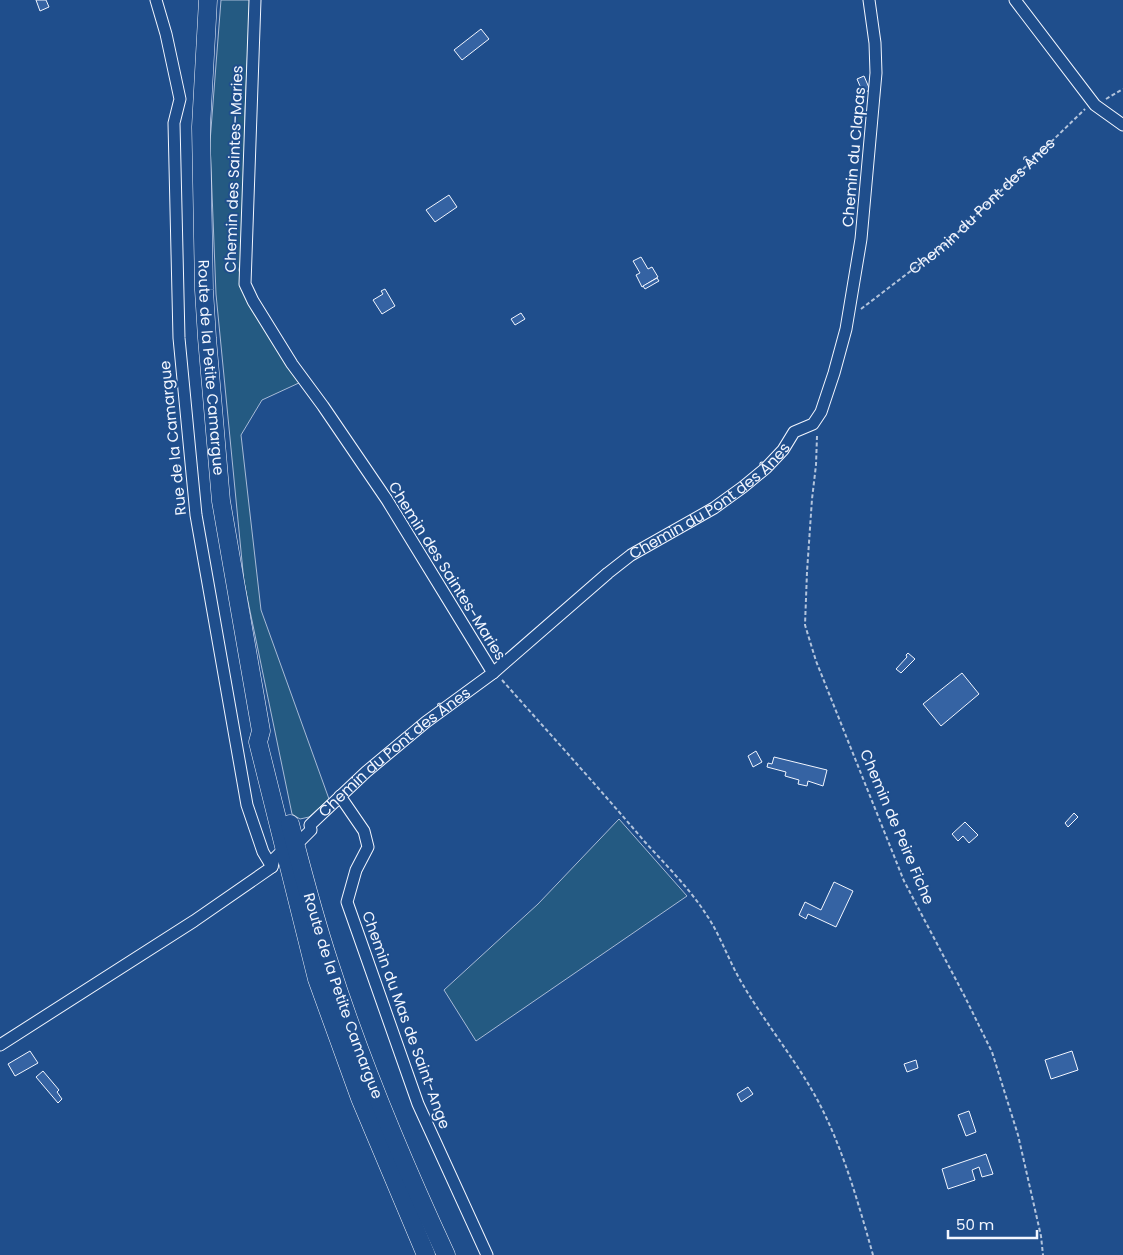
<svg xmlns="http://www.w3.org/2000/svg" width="1123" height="1255" viewBox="0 0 1123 1255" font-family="Poppins,sans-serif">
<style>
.green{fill:#245a82;stroke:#a8bbd7}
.building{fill:#3563a3;stroke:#f2f6ff}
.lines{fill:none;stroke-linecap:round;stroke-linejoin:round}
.minor-casing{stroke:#f2f6ff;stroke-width:13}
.primary-casing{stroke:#f2f6ff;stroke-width:19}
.path{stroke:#b3c4dc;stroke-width:2;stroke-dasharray:4 2.5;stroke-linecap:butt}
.minor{stroke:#1f4e8c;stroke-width:11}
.primary{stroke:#1f4e8c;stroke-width:18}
.labels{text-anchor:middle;stroke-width:4;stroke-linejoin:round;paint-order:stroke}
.street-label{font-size:15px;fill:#f2f6ff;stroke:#1f4e8c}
</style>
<rect width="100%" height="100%" fill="#1f4e8c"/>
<!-- green -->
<g class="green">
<path d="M 221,0 L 250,0 L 245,112 L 244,237 L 239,270 L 242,284 L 301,382 L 262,400 L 241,435 L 261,610 L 329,799 L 309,817 L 300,819 L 292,814 L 244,582 L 216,294 L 210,142 Z"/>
<path d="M 619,819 L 687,896 L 476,1041 L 444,990 L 538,904 Z"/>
</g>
<!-- building -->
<g class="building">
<path d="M 36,0 L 46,0 L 49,7 L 40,11 Z"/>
<path d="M 481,29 L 489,39 L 462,60 L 454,50 Z"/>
<path d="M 864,76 L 870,90 L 863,93 L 857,79 Z"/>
<path d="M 449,195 L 457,207 L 435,222 L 426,210 Z"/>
<path d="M 641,257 L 648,269 L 652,267 L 658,277 L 642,287 L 636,275 L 640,273 L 633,261 Z"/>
<path d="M 657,278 L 659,281 L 645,289 L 643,286 Z"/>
<path d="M 385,289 L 395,306 L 382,314 L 373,300 L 383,294 L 381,291 Z"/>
<path d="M 521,313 L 525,319 L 515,325 L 511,319 Z"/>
<path d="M 908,653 L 915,659 L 901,673 L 896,669 L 907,657 L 906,655 Z"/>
<path d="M 962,673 L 979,694 L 941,726 L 923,704 Z"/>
<path d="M 756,751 L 762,762 L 753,767 L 748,756 Z"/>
<path d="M 774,757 L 827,770 L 823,786 L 808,781 L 807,786 L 798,784 L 799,780 L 785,776 L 786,772 L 767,767 L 768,763 L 772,764 Z"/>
<path d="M 1074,813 L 1078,817 L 1068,827 L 1065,823 Z"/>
<path d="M 965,822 L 978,835 L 969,843 L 963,836 L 958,841 L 952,834 Z"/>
<path d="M 834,882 L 853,891 L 836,927 L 808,914 L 806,919 L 799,915 L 805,902 L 821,910 Z"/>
<path d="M 30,1051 L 38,1063 L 15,1076 L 8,1064 Z"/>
<path d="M 1072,1051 L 1078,1070 L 1051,1079 L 1045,1060 Z"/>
<path d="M 916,1060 L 918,1068 L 907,1072 L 904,1064 Z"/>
<path d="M 43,1071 L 59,1090 L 57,1092 L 62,1099 L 58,1103 L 36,1077 Z"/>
<path d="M 748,1087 L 753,1094 L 741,1102 L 737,1094 Z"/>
<path d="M 969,1111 L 976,1132 L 966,1136 L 958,1115 Z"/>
<path d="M 986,1154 L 993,1174 L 982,1177 L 979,1167 L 972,1170 L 975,1180 L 948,1189 L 942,1169 Z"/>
</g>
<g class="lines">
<!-- minor casing -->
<g class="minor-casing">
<g id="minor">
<path d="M 156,0 L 166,34 L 180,99 L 174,123 L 179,338 L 196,515 L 247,805 L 263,852 L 272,867"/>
<path d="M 255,0 L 245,284 L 253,301 L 292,364 L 323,406 L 387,500 L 493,673"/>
<path d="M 1015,0 L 1095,105 L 1123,125"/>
<path d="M 340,796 L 364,831 L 368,847 L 356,870 L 347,902 L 418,1104 L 487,1255"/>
<path id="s2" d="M 296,845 L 311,830 L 310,825 L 366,772 L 426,722 L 493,673 L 608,573 L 631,555 L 714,508 L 743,487 L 766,468 L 783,450 L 794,432 L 813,424 L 821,412 L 834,373 L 846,329 L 861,239 L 876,73 L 875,43 L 869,0"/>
<path d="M 0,1045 L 194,921 L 272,867 L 274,859 L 284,849"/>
</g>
</g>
<!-- primary casing -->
<g class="primary-casing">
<g id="primary">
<path id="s3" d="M 208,0 L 201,127 L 204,290 L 207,338 L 221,501 L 261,731 L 258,742 L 317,979 L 360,1098 L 426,1255"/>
<path id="s4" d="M 290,824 C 302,870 314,917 329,962 C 361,1062 402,1160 446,1255"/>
</g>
</g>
<!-- path -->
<g class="path">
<path d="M 1106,99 L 1123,89"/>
<path id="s1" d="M 861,309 L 946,244 L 1085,109"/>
<path d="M 817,436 L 816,465 L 812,499 L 807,572 L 805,625 L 816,661 L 904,881 L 965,997 L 992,1052 L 1018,1135 L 1041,1236 L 1043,1255"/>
<path d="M 502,680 C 550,734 598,787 645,842 C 666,865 689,888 706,914 C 721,936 729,962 743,985 C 766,1024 795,1059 817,1099 C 843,1148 858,1202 873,1255"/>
</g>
<!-- minor -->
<use href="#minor" class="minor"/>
<!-- primary -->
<use href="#primary" class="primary"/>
</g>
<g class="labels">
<!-- street labels -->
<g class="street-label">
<text transform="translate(854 157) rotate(-85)" y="5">Chemin du Clapas</text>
<text transform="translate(234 169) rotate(-88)" y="5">Chemin des Saintes-Maries</text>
<text dy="5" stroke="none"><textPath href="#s1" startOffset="159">Chemin du Pont des Ânes</textPath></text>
<text dy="5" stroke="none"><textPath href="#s3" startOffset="368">Route de la Petite Camargue</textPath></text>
<text transform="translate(173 438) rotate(-96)" y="5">Rue de la Camargue</text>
<text dy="5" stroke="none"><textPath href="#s2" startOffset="542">Chemin du Pont des Ânes</textPath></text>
<text transform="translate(447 571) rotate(58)" y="5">Chemin des Saintes-Maries</text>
<text dy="5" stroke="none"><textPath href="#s2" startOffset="138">Chemin du Pont des Ânes</textPath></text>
<text transform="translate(897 827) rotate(67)" y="5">Chemin de Peire Fiche</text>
<text dy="5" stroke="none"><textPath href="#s4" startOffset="180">Route de la Petite Camargue</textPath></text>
<text transform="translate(406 1020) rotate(70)" y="5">Chemin du Mas de Saint-Ange</text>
</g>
</g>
<!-- scale -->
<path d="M948 1230v8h89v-8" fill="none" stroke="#f2f6ff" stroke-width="2.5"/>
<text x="956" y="1230" font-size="15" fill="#f2f6ff" stroke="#1f4e8c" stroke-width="4" paint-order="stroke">50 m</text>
</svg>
